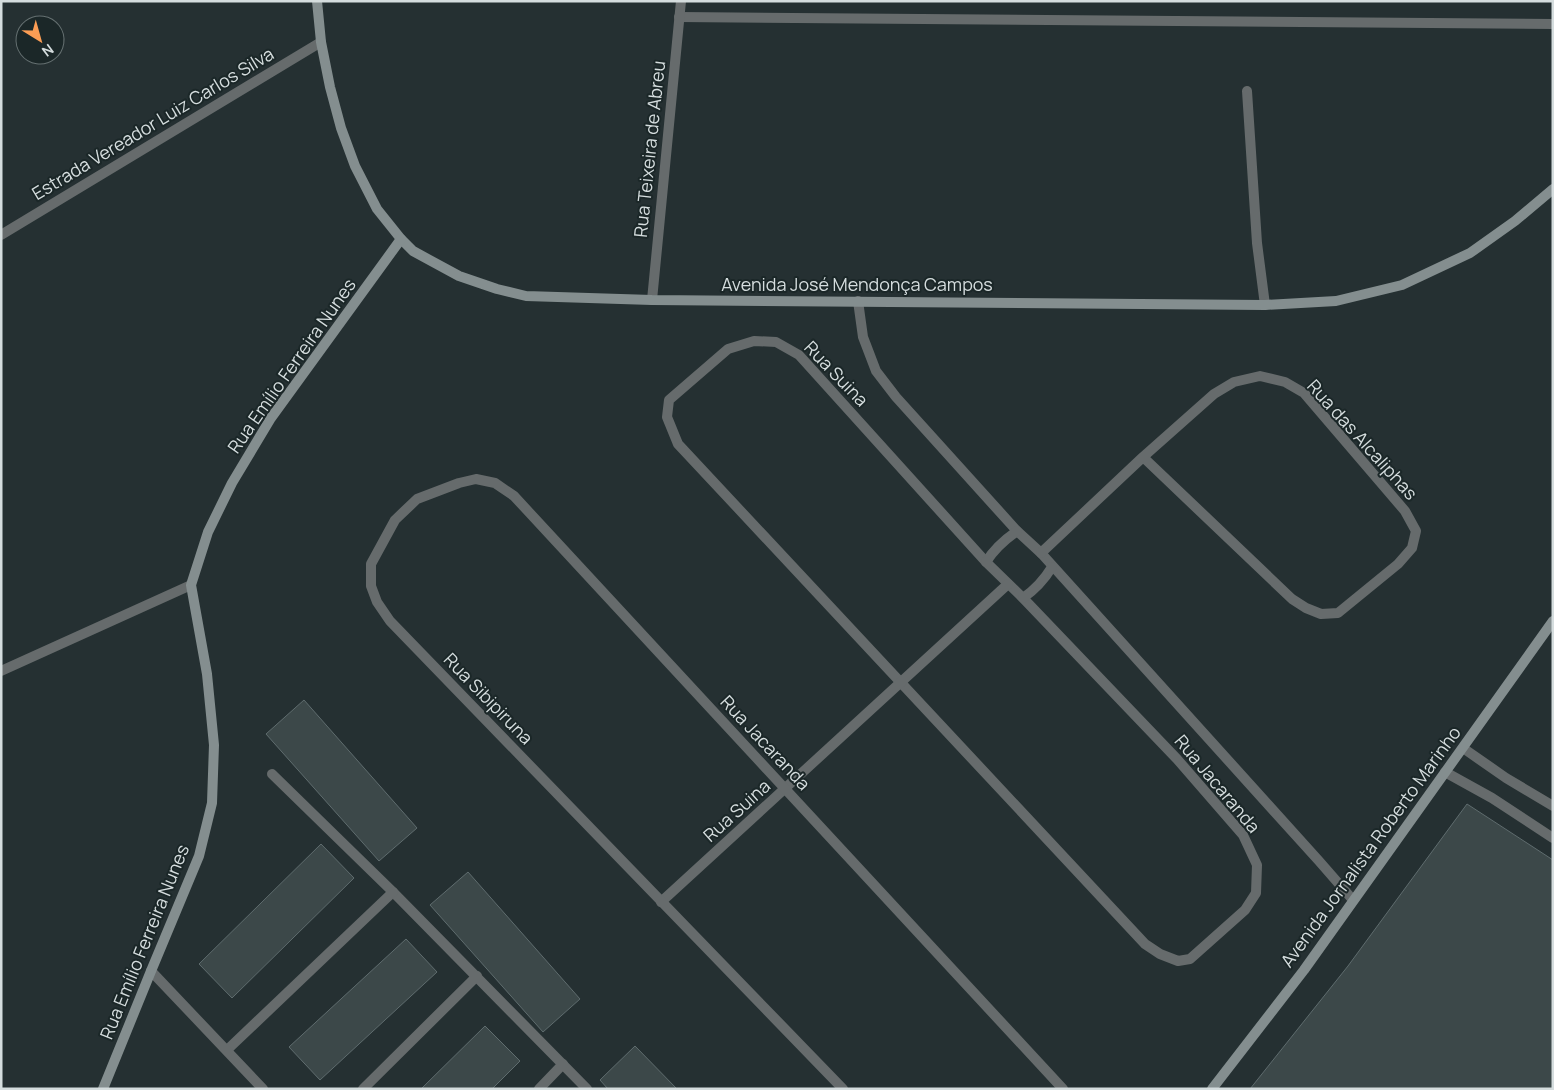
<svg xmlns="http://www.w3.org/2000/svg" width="1554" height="1090" viewBox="0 0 1554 1090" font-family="Manrope,sans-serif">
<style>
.building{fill:#3c4849;stroke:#5f6c6e}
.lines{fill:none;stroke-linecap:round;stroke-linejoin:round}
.lane{stroke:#666b6c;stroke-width:10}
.street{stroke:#666b6c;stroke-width:10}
.secondary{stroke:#848e8f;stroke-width:10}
.labels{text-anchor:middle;stroke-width:4;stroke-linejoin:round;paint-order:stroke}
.street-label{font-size:18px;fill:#d5ddde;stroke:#1b2728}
</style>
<rect width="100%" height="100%" fill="#253032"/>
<!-- building -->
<g class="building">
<path d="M 304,700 L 417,828 L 379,861 L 266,734 Z"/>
<path d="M 1467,804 L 1553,860 L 1553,1089 L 1250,1089 L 1348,966 Z"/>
<path d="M 321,844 L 354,878 L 232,998 L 199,964 Z"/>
<path d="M 468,872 L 580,999 L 543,1032 L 430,905 Z"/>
<path d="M 406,939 L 437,972 L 320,1080 L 289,1047 Z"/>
<path d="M 485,1026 L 520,1061 L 492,1089 L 421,1089 Z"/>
<path d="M 635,1046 L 677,1089 L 608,1089 L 600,1080 Z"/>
</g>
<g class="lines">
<!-- lane -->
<g class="lane">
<path d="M 1247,91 L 1257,243 L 1265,305"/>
<path d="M 858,301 L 863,337 L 876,371 L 896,397 L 1017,531 L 1041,553 L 1319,861 L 1353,900"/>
<path d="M 754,341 L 776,342 L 799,355 L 986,562 L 1023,598 L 1177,759 L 1243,835 L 1257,865 L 1256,893 L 1245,910 L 1190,959 L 1178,961 L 1160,954 L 1145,944 L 678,444 L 667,417 L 669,400 L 728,349 Z"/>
<path d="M 1041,553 L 1143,457 L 1214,394 L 1234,382 L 1260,376 L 1285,382 L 1304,393 L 1405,511 L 1416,531 L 1412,548 L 1398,564 L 1338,613 L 1321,614 L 1306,608 L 1292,599 L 1143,457"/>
<path d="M 986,562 C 994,549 1004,540 1017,531"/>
<path d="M 1023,598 C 1036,589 1044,580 1052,567"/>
<path d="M 1463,748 L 1506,778 L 1553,806"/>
<path d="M 1445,772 L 1492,798 L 1553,838"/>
<path d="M 272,774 L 393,892 L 587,1089"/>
<path d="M 661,902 L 1008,584"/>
<path d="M 227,1050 L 393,892"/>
<path d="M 363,1089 L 477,976"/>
<path d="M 539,1089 L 563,1064"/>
<path d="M 843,1089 L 390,621 L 377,602 L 371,586 L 371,564 L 395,520 L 417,499 L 459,483 L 476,479 L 495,483 L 514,496 L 1063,1089"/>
</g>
<!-- street -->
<g class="street">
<path d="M 679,17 L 1553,24"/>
<path d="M 1,235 L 321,42"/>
<path d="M 652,300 L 681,1"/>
<path d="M 1,671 L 191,585"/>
<path d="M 151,971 L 263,1089"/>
</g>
<!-- secondary -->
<g class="secondary">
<path d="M 317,1 L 321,42 L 330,87 L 341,128 L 355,166 L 377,209 L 401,239 L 413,251 L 459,276 L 497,289 L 526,296 L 652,300 L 1265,305 L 1336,301 L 1402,285 L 1470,253 L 1515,221 L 1553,189"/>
<path d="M 103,1089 L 151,971 L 199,856 L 212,803 L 214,745 L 207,674 L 191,585 L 208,532 L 232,483 L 271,418 L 401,239"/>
<path d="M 1212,1089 L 1304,970 L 1553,621"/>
</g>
</g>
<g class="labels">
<!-- street labels -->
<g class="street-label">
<text transform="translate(153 124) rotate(-31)" y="6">Estrada Vereador Luiz Carlos Silva</text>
<text transform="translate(650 149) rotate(-84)" y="6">Rua Teixeira de Abreu</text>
<text x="857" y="291">Avenida José Mendonça Campos</text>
<text transform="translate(292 366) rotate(-55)" y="6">Rua Emílio Ferreira Nunes</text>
<text transform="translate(836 374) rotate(46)" y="6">Rua Suina</text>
<text transform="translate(1362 440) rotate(48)" y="6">Rua das Alcaliphas</text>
<text transform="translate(488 699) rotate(46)" y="6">Rua Sibipiruna</text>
<text transform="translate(765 743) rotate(47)" y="6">Rua Jacaranda</text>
<text transform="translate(1217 784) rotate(50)" y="6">Rua Jacaranda</text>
<text transform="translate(737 811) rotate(-42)" y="6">Rua Suina</text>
<text transform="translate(1371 847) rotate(-54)" y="6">Avenida Jornalista Roberto Marinho</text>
<text transform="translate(145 942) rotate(-68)" y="6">Rua Emílio Ferreira Nunes</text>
</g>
</g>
<!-- border -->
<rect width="1554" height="1090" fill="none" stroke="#d5ddde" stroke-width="5"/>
<!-- north arrow -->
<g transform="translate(40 40) rotate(143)"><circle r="24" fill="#1b2728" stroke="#657071"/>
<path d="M0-4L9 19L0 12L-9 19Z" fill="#fc9d54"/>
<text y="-8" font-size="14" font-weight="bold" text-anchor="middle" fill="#d5ddde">N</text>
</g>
</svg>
